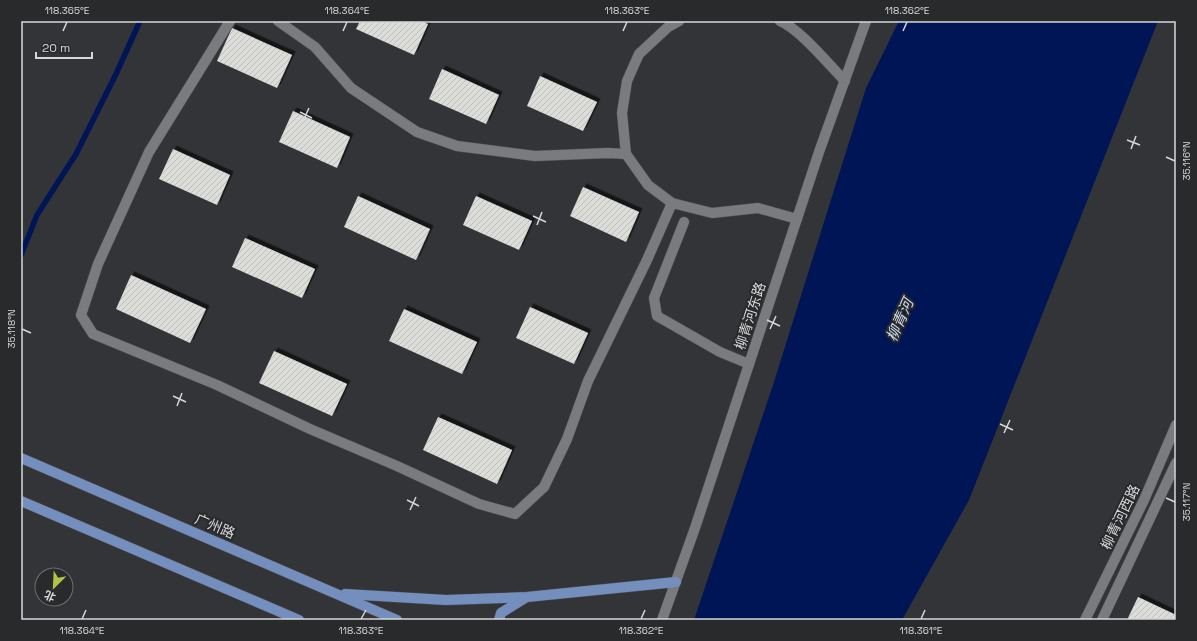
<svg xmlns="http://www.w3.org/2000/svg" width="1197" height="641" viewBox="0 0 1197 641" font-family="'Space Grotesk','Noto Sans SC',sans-serif">
<style>
.water{fill:#001556}
.lines{fill:none;stroke-linecap:round;stroke-linejoin:round}
.stream{stroke:#001556;stroke-width:5.5}
.building{fill:url(#building-hatch);filter:url(#shadow)}
.minor-casing{stroke:#4f5052;stroke-width:11}
.major-casing{stroke:#4f5052;stroke-width:11}
.minor{stroke:#797b7f;stroke-width:10}
.major{stroke:#748ebd;stroke-width:10}
.ticks{fill:none;stroke:#d6d7d9;stroke-width:1.5}
.labels{text-anchor:middle;stroke-width:4;stroke-linejoin:round;paint-order:stroke}
.street-label{font-size:14px;fill:#d6d7d9;stroke:#282a2c}
.water-label{font-size:15px;font-style:italic;fill:#d0dcf0;stroke:#282a2c}
.neatline{fill:none;stroke:#d6d7d9;stroke-width:1.5}
.ticks-label{font-size:10px;text-anchor:middle;fill:#d6d7d9}
</style>
<defs>
<pattern id="building-hatch" width="6" height="6" patternUnits="userSpaceOnUse"><rect width="6" height="6" fill="#dcddd9"/><path d="M-1 1l2-2M0 6l6-6M5 7l2-2" fill="none" stroke="#bdbebb"/></pattern>
<filter id="shadow"><feDropShadow dx="3.5" dy="-3.5" stdDeviation="0" flood-color="#0009"/></filter>
</defs>
<rect width="100%" height="100%" fill="#323437"/>
<!-- water -->
<path class="water" d="M 899,21 L 1158,21 L 969,500 L 902,620 L 694,620 L 774,382 L 866,88 Z"/>
<g class="lines">
<!-- stream -->
<path class="stream" d="M 21,255 L 37,215 L 76,154 L 116,74 L 140,21"/>
</g>
<!-- building -->
<g class="building">
<path d="M 360,21 L 421,21 L 428,24 L 414,55 L 356,29 Z"/>
<path d="M 232,28 L 292,55 L 277,88 L 217,61 Z"/>
<path d="M 442,69 L 499,95 L 486,124 L 429,99 Z"/>
<path d="M 540,76 L 597,102 L 583,131 L 527,106 Z"/>
<path d="M 293,111 L 350,137 L 337,168 L 279,142 Z"/>
<path d="M 173,149 L 230,175 L 217,205 L 159,179 Z"/>
<path d="M 583,187 L 639,212 L 626,242 L 570,216 Z"/>
<path d="M 358,196 L 430,229 L 416,260 L 344,227 Z"/>
<path d="M 476,196 L 532,221 L 519,250 L 463,225 Z"/>
<path d="M 245,238 L 315,269 L 302,298 L 232,267 Z"/>
<path d="M 131,275 L 206,309 L 190,343 L 116,309 Z"/>
<path d="M 530,307 L 588,333 L 574,364 L 516,338 Z"/>
<path d="M 404,309 L 477,342 L 462,374 L 389,341 Z"/>
<path d="M 274,351 L 347,384 L 332,416 L 259,383 Z"/>
<path d="M 438,417 L 512,450 L 497,484 L 423,450 Z"/>
<path d="M 1138,597 L 1176,615 L 1176,620 L 1127,620 Z"/>
</g>
<g class="lines">
<!-- minor casing -->
<g class="minor-casing">
<g id="minor">
<path d="M 230,21 L 149,152 L 98,264 L 81,315 L 93,334 L 217,385 L 310,429 L 397,466 L 479,504 L 515,514 L 544,487 L 567,439 L 588,381 L 647,260 L 672,203 L 712,213 L 758,208 L 797,219"/>
<path d="M 278,21 L 315,47 L 351,88 L 417,132 L 457,146 L 535,156 L 607,153 L 626,154"/>
<path d="M 780,21 C 800,29 829,65 845,81"/>
<path d="M 672,203 L 648,185 L 626,154 L 622,113 L 627,81 L 639,54 L 668,27 L 679,21"/>
<path d="M 684,222 L 654,298 L 657,316 L 720,352 L 749,364"/>
<path d="M 662,620 L 695,528 L 819,152 L 866,21"/>
<path d="M 1085,620 L 1144,500 L 1176,425"/>
<path d="M 1102,620 L 1176,463"/>
</g>
</g>
<!-- major casing -->
<g class="major-casing">
<g id="major">
<path d="M 21,458 L 397,620"/>
<path d="M 21,501 L 299,620"/>
<path d="M 345,594 L 446,600 L 527,597 L 676,582"/>
<path d="M 499,620 L 501,613 L 525,598"/>
</g>
</g>
<!-- minor -->
<use href="#minor" class="minor"/>
<!-- major -->
<use href="#major" class="major"/>
</g>
<!-- ticks -->
<path class="ticks" d="M 63,31 L 67,22M 343,31 L 347,22M 623,31 L 627,22M 903,31 L 907,22M 300,112 L 312,118M 303,121 L 309,108M 1127,140 L 1140,145M 1131,149 L 1136,136M 1166,157 L 1175,161M 533,216 L 546,222M 537,225 L 542,212M 767,320 L 780,326M 22,329 L 31,333M 770,329 L 776,316M 173,396 L 186,402M 177,406 L 182,393M 1000,424 L 1013,430M 1004,433 L 1010,420M 1166,498 L 1175,502M 407,500 L 419,506M 410,510 L 416,497M 82,619 L 86,610M 361,619 L 366,610M 641,619 L 645,610M 921,619 L 925,610"/>
<g class="labels">
<!-- street labels -->
<g class="street-label">
<text transform="translate(750 316) rotate(-72)" y="5">柳青河东路</text>
<text transform="translate(1120 517) rotate(-64)" y="5">柳青河西路</text>
<text transform="translate(215 526) rotate(23)" y="5">广州路</text>
</g>
<!-- water labels -->
<g class="water-label">
<text transform="translate(900 320) rotate(-66)" y="5">柳青河</text>
</g>
</g>
<!-- border -->
<rect width="1197" height="641" fill="none" stroke="#282a2c" stroke-width="44"/>
<!-- north arrow -->
<g transform="translate(54 587) rotate(204)"><circle r="19" fill="#282a2c" stroke="#6e6f71"/>
<path d="M0-3L7 15L0 10L-7 15Z" fill="#b4c24a"/>
<text y="-6" font-size="11" font-weight="bold" text-anchor="middle" fill="#d6d7d9">北</text>
</g>
<!-- scale -->
<path d="M36 52v6h56v-6" fill="none" stroke="#d6d7d9" stroke-width="2"/>
<text x="42" y="52" font-size="12" fill="#d6d7d9" stroke="#282a2c" stroke-width="3" paint-order="stroke">20 m</text>
<rect x="22" y="22" width="1153" height="597" class="neatline"/>
<g class="ticks-label">
<text x="67" y="14">118.365°E</text>
<text x="347" y="14">118.364°E</text>
<text x="627" y="14">118.363°E</text>
<text x="907" y="14">118.362°E</text>
<text transform="translate(1186 161) rotate(-90)" y="4">35.116°N</text>
<text transform="translate(11 329) rotate(-90)" y="4">35.118°N</text>
<text transform="translate(1186 502) rotate(-90)" y="4">35.117°N</text>
<text x="82" y="634">118.364°E</text>
<text x="361" y="634">118.363°E</text>
<text x="641" y="634">118.362°E</text>
<text x="921" y="634">118.361°E</text>
</g>
</svg>
